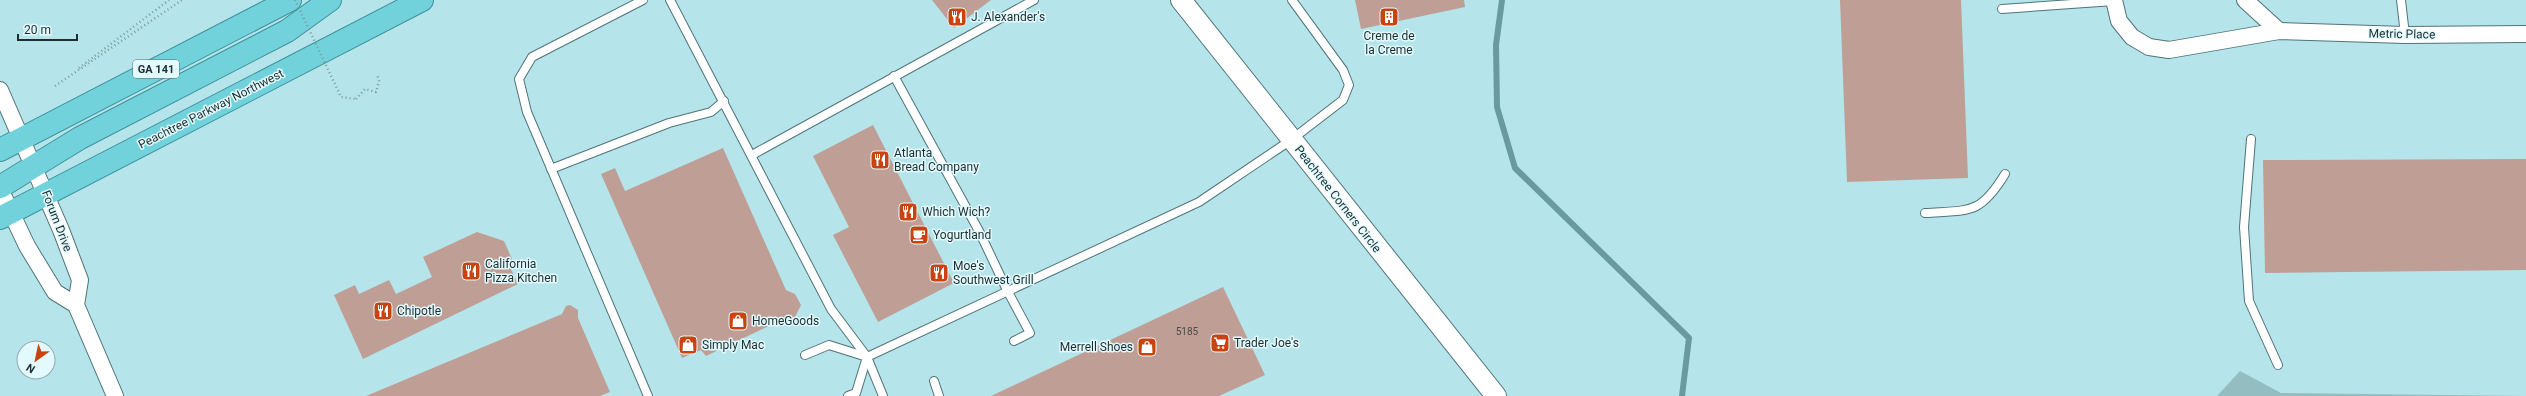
<svg xmlns="http://www.w3.org/2000/svg" width="2526" height="396" viewBox="0 0 2526 396" font-family="Roboto,sans-serif">
<style>
.built{fill:#b5e5eb;fill-rule:evenodd}
.green{fill:#94bdc2}
.lines{fill:none;stroke-linecap:round;stroke-linejoin:round}
.stream{stroke:#699aa0;stroke-width:6}
.building{fill:#bf9f95}
.service-casing{stroke:#507378;stroke-width:10}
.minor-casing{stroke:#507378;stroke-width:18}
.tertiary-casing{stroke:#507378;stroke-width:22}
.trunk-casing{stroke:#3e919a;stroke-width:24}
.path{stroke:#7d9a9d;stroke-width:2.5;stroke-dasharray:1 3;stroke-linecap:butt}
.service{stroke:#fff;stroke-width:8}
.minor{stroke:#fff;stroke-width:16}
.tertiary{stroke:#fff;stroke-width:20}
.trunk{stroke:#72d2dc;stroke-width:22}
.path-bridge{stroke:#7d9a9d;stroke-width:2.5;stroke-dasharray:1 3;stroke-linecap:butt}
.labels{text-anchor:middle;stroke-width:3;stroke-linejoin:round;paint-order:stroke}
.number-label{font-size:10px;fill:#464a48}
.shield{fill:#e2fafd;stroke:#596a6d;stroke-width:1}
.shield-label{font-size:11px;font-weight:bold;fill:#1e2d2f}
.poi-label{font-size:12px;fill:#1e2d2f;stroke:#e2fafd;text-anchor:start}
.street-label{font-size:12px;fill:#1e2d2f;stroke:#e2fafd}
</style>
<rect width="100%" height="100%" fill="#c9f0f4"/>
<!-- built -->
<path class="built" d="M 0,0 L 2526,0 L 2526,396 L 0,396 ZM 24,348 L 48,348 L 48,372 L 24,372 Z"/>
<!-- green -->
<path class="green" d="M 2240,371 L 2281,393 L 2526,396 L 2217,396 Z"/>
<g class="lines">
<!-- stream -->
<path class="stream" d="M 1502,0 L 1496,45 L 1497,107 L 1515,168 L 1689,338 L 1682,396"/>
</g>
<!-- building -->
<g class="building">
<path d="M 932,0 L 991,0 L 954,28 Z"/>
<path d="M 1355,0 L 1464,0 L 1465,7 L 1361,29 Z"/>
<path d="M 1840,0 L 1961,0 L 1968,178 L 1847,182 Z"/>
<path d="M 873,125 L 954,283 L 878,322 L 833,235 L 849,227 L 813,156 Z"/>
<path d="M 723,148 L 786,290 L 795,294 L 801,305 L 795,317 L 781,323 L 775,323 L 706,356 L 701,350 L 682,358 L 601,174 L 615,168 L 625,191 Z"/>
<path d="M 2526,159 L 2526,270 L 2265,273 L 2263,160 Z"/>
<path d="M 477,232 L 504,241 L 513,261 L 508,263 L 518,284 L 363,359 L 334,295 L 355,285 L 359,294 L 389,280 L 396,294 L 432,277 L 423,257 Z"/>
<path d="M 1223,287 L 1265,375 L 1219,396 L 991,396 Z"/>
<path d="M 570,305 L 578,310 L 578,318 L 610,392 L 600,396 L 366,396 L 562,314 L 566,306 Z"/>
</g>
<g class="lines">
<!-- service casing -->
<g class="service-casing">
<g id="service">
<path d="M 643,0 L 532,57 L 519,79 L 527,112 L 648,396"/>
<path d="M 670,0 L 831,309 L 867,357 L 883,396"/>
<path d="M 2401,0 L 2405,35"/>
<path d="M 2002,9 L 2114,1"/>
<path d="M 894,76 L 979,231 L 1007,290 L 1030,333 L 1014,341"/>
<path d="M 2251,139 L 2244,227 L 2249,301 L 2278,365"/>
<path d="M 752,155 L 1034,0"/>
<path d="M 551,169 L 669,123 L 711,112 L 724,101"/>
<path d="M 1925,213 C 1970,210 1980,215 2005,174"/>
<path d="M 805,355 L 829,345 L 867,357 L 1199,202 L 1291,140 L 1343,100 L 1349,85 L 1343,70 L 1292,0"/>
<path d="M 934,381 L 939,396"/>
<path d="M 848,396 L 856,393 L 867,357"/>
</g>
</g>
<!-- minor casing -->
<g class="minor-casing">
<g id="minor">
<path d="M 2114,0 L 2119,21 L 2132,37 L 2149,47 L 2169,50 L 2279,31 L 2405,35 L 2526,34"/>
<path d="M 2245,0 L 2279,31"/>
<path d="M 0,90 L 61,230 L 80,280 L 76,305 L 115,396"/>
<path d="M 0,189 L 27,246 L 55,292 L 76,305"/>
</g>
</g>
<!-- tertiary casing -->
<g class="tertiary-casing">
<path id="tertiary" d="M 1181,0 L 1496,396"/>
</g>
<!-- trunk casing -->
<g class="trunk-casing">
<g id="trunk">
<path d="M 0,150 L 290,0"/>
<path d="M 0,187 L 80,138 L 287,31 L 330,0"/>
<path d="M 0,218 L 422,0"/>
</g>
</g>
<!-- path -->
<g class="path">
<path d="M 79,68 L 169,0"/>
<path d="M 55,86 L 182,0"/>
<path d="M 356,99 L 365,89 L 376,92 L 379,81 L 377,74"/>
</g>
<!-- service -->
<use href="#service" class="service"/>
<!-- minor -->
<use href="#minor" class="minor"/>
<!-- tertiary -->
<use href="#tertiary" class="tertiary"/>
<!-- trunk -->
<use href="#trunk" class="trunk"/>
<!-- path-bridge -->
<path class="path-bridge" d="M 295,0 L 341,97 L 356,99"/>
</g>
<!-- icons -->
<defs>
<g id="restaurant-square" transform="scale(1)"><rect x="-9" y="-9" width="18" height="18" rx="4" fill="#c9420f" stroke="#e2fafd"/><path d="M-5-6h1v4h1v-4h1v4h1v-4h1v5L-1.5 .5V6h-2V.5L-5-1ZM5-6V6H3V1.5H1.5Q1.5-4 5-6Z" fill="#fff"/></g>
<g id="building-square" transform="scale(1)"><rect x="-9" y="-9" width="18" height="18" rx="4" fill="#c9420f" stroke="#e2fafd"/><path d="M-4-6H4V6H1V3H-1V6H-4ZM-2.5-4.3h1.7v1.8h-1.7ZM.8-4.3h1.7v1.8H.8ZM-2.5-1h1.7V.8h-1.7ZM.8-1h1.7V.8H.8Z" fill="#fff"/></g>
<g id="cafe-square" transform="scale(1)"><rect x="-9" y="-9" width="18" height="18" rx="4" fill="#c9420f" stroke="#e2fafd"/><path d="M-5.5-4.5H6V0H3Q3 3.5 0 3.5H-2.5Q-5.5 3.5-5.5 0ZM3-3.2v2h1.7v-2ZM-6 4.5H4V6H-6Z" fill="#fff"/></g>
<g id="shop-square" transform="scale(1)"><rect x="-9" y="-9" width="18" height="18" rx="4" fill="#c9420f" stroke="#e2fafd"/><path d="M-5-2.5h2.3a2.7 3.5 0 0 1 5.4 0H5L5.5 6h-11ZM-1.5-2.5h3a1.5 2.3 0 0 0-3 0Z" fill="#fff"/></g>
<g id="supermarket-square" transform="scale(1)"><rect x="-9" y="-9" width="18" height="18" rx="4" fill="#c9420f" stroke="#e2fafd"/><path d="M-6-5.5h2.5l.6 2H6L4.5 2H-2.5L-4.4-4H-6ZM-1.5 3.2a1.3 1.3 0 1 0 .1 0ZM3 3.2a1.3 1.3 0 1 0 .1 0Z" fill="#fff"/></g>
</defs>
<g fill-rule="evenodd">
<use href="#restaurant-square" x="957" y="17"/>
<use href="#building-square" x="1389" y="17"/>
<use href="#restaurant-square" x="880" y="160"/>
<use href="#restaurant-square" x="908" y="212"/>
<use href="#cafe-square" x="919" y="235"/>
<use href="#restaurant-square" x="471" y="271"/>
<use href="#restaurant-square" x="939" y="273"/>
<use href="#restaurant-square" x="383" y="311"/>
<use href="#shop-square" x="738" y="321"/>
<use href="#supermarket-square" x="1220" y="343"/>
<use href="#shop-square" x="688" y="345"/>
<use href="#shop-square" x="1147" y="347"/>
</g>
<g class="labels">
<!-- number labels -->
<g class="number-label">
<text x="1187" y="335">5185</text>
</g>
<!-- shield labels -->
<rect class="shield" x="133" y="60" width="46" height="18" rx="3"/>
<g class="shield-label">
<text x="156" y="73">GA 141</text>
</g>
<!-- poi labels -->
<g class="poi-label">
<text x="971" y="21">J. Alexander's</text>
<text x="1389" y="40" text-anchor="middle">Creme de<tspan x="1389" dy="14">la Creme</tspan></text>
<text x="894" y="157">Atlanta<tspan x="894" dy="14">Bread Company</tspan></text>
<text x="922" y="216">Which Wich?</text>
<text x="933" y="239">Yogurtland</text>
<text x="485" y="268">California<tspan x="485" dy="14">Pizza Kitchen</tspan></text>
<text x="953" y="270">Moe's<tspan x="953" dy="14">Southwest Grill</tspan></text>
<text x="397" y="315">Chipotle</text>
<text x="752" y="325">HomeGoods</text>
<text x="1234" y="347">Trader Joe's</text>
<text x="702" y="349">Simply Mac</text>
<text x="1133" y="351" text-anchor="end">Merrell Shoes</text>
</g>
<!-- street labels -->
<g class="street-label">
<text transform="translate(2402 34) rotate(1)" y="4">Metric Place</text>
<text transform="translate(211 109) rotate(-27)" y="4">Peachtree Parkway Northwest</text>
<text transform="translate(1338 199) rotate(52)" y="4">Peachtree Corners Circle</text>
<text transform="translate(57 221) rotate(69)" y="4">Forum Drive</text>
</g>
</g>
<!-- north arrow -->
<g transform="translate(36 360) rotate(213)"><circle r="19" fill="#e2fafd" stroke="#94a8ab"/>
<path d="M0-3L7 15L0 10L-7 15Z" fill="#c9420f"/>
<text y="-6" font-size="11" font-weight="bold" text-anchor="middle" fill="#1e2d2f">N</text>
</g>
<!-- scale -->
<path d="M18 34v6h59v-6" fill="none" stroke="#1e2d2f" stroke-width="2"/>
<text x="24" y="34" font-size="12" fill="#1e2d2f" stroke="#e2fafd" stroke-width="3" paint-order="stroke">20 m</text>
</svg>
